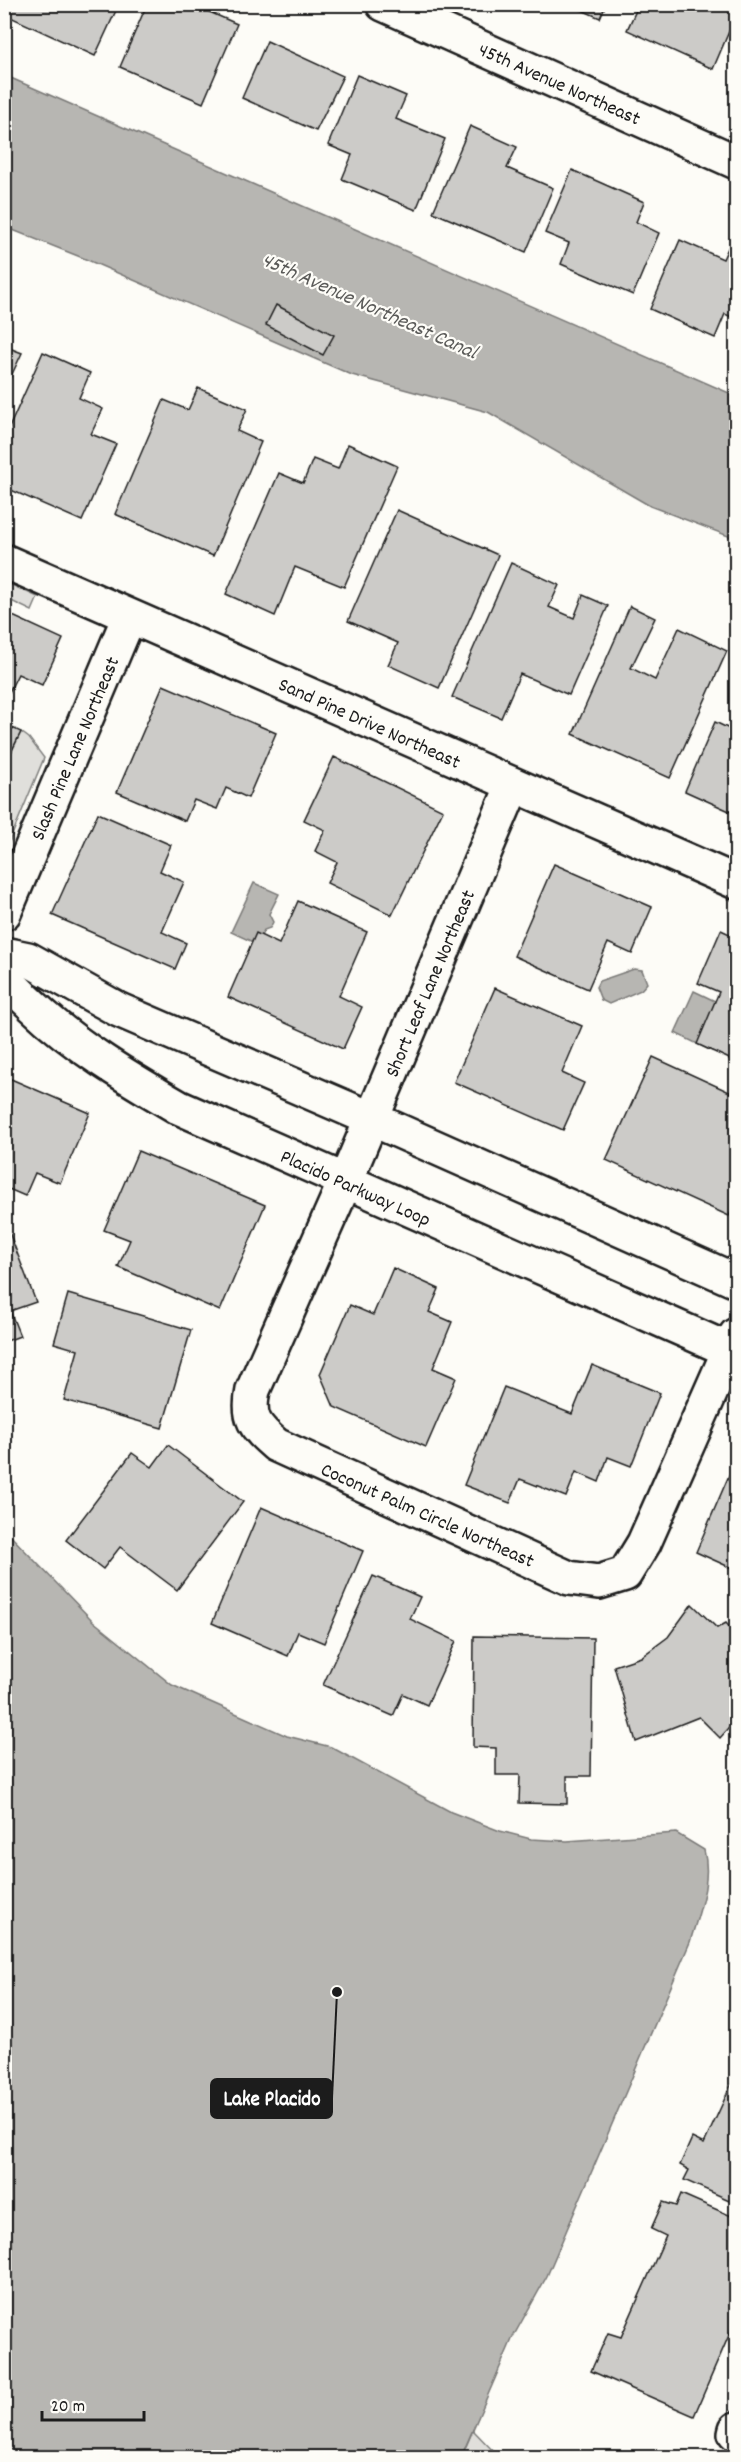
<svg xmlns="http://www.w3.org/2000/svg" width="741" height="2462" viewBox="0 0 741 2462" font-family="Dekko,sans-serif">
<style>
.green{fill:#e0dfdb;stroke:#7e7e7c;stroke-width:1.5}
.water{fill:#b7b6b2;stroke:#797876;stroke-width:1.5}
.building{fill:#cccbc8;stroke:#1c1c1c;stroke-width:1.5}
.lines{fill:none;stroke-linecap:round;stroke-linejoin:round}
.street-casing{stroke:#1c1c1c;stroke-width:38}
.street{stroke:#fdfcf7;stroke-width:33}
.labels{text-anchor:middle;stroke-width:4.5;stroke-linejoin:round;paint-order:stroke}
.street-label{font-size:20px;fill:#1c1c1c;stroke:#fdfcf7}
.water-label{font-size:21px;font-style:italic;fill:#5a5a58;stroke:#fdfcf7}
.leader{fill:none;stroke:#1c1c1c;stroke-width:2}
.callout-dot{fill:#1c1c1c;stroke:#fdfcf7;stroke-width:2}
.callout{fill:#1c1c1c;stroke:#1c1c1c;stroke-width:2}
.callout-label{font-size:21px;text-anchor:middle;font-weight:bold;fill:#fff}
</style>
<rect width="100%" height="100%" fill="#fdfcf7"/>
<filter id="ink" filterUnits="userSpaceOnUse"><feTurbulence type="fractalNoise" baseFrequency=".0167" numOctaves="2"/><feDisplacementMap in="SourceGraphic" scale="12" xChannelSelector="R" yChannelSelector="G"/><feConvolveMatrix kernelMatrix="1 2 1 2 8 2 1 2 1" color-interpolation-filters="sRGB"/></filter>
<g filter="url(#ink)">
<!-- green -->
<g class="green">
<path d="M 5,582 L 38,597 L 32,611 L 5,598 Z"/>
<path d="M 21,732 L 29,738 L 44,758 L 5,852 L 5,766 Z"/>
<path d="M 473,2430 L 499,2457 L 461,2458 Z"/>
</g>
<!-- water -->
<g class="water">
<path d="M 4,75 L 736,396 L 736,539 L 650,506 L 488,412 L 352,375 L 83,258 L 5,227 Z"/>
<path d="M 254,883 L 279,894 L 269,914 L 273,922 L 270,928 L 264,930 L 257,944 L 231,932 Z"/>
<path d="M 634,969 L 642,970 L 647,983 L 641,990 L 609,1004 L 601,1000 L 596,987 L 599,981 Z"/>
<path d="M 694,991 L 715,1001 L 712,1051 L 675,1033 Z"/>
<path d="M 5,1530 L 93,1621 L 172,1685 L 287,1736 L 331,1747 L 451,1812 L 500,1831 L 531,1839 L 567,1841 L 676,1833 L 704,1850 C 712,1881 699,1911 690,1942 L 547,2276 L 513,2337 L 461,2457 L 5,2457 Z"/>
</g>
<!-- building -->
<g class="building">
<path d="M 14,4 L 119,4 L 95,56 L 8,16 Z"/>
<path d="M 147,4 L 191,4 L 237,24 L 203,103 L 120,67 Z"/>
<path d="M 568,4 L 606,4 L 600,18 Z"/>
<path d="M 639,4 L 736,4 L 736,15 L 713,69 L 627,30 Z"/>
<path d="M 267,41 L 343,76 L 316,131 L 242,98 Z"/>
<path d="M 357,75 L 406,96 L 396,119 L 445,139 L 416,210 L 342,179 L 352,155 L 328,145 Z"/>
<path d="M 470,126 L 517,147 L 507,168 L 553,188 L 526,252 L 433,212 Z"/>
<path d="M 572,170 L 644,202 L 636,222 L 659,233 L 633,295 L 561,264 L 569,243 L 545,233 Z"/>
<path d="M 733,237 L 736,238 L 736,319 L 725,314 L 715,338 L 650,309 L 680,240 L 723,259 Z"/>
<path d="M 276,305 L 334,335 L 323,355 L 266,325 Z"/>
<path d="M 4,346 L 22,353 L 4,391 Z"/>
<path d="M 43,352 L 90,373 L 79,398 L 103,409 L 91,434 L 116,444 L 82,521 L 4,487 L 4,439 Z"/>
<path d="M 198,388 L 247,409 L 237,431 L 261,442 L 213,556 L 115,514 L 164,400 L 188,410 Z"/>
<path d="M 348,444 L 397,466 L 344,587 L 295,567 L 275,616 L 226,594 L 279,473 L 303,483 L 313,459 L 338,469 Z"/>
<path d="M 397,510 L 498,555 L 439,688 L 388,665 L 398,643 L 348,621 Z"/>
<path d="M 511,563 L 559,585 L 549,607 L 574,618 L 583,595 L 608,606 L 569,695 L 520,674 L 501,718 L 452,697 Z"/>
<path d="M 630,606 L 655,618 L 631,668 L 655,680 L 679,628 L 727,651 L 670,778 L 573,734 Z"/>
<path d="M 4,612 L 63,639 L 42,685 L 18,674 L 4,702 Z"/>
<path d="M 163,685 L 276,733 L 248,798 L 226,788 L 217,809 L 194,800 L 185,821 L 117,792 Z"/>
<path d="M 715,722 L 736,732 L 736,814 L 685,791 Z"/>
<path d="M 4,724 L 21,732 L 4,766 Z"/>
<path d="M 334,757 L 443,810 L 392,915 L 327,883 L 337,862 L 315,851 L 325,830 L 304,820 Z"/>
<path d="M 98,813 L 171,845 L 160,871 L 184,882 L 162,932 L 186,943 L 175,969 L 52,915 Z"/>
<path d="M 554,864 L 652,907 L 632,954 L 608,943 L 588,989 L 514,956 Z"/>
<path d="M 298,901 L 367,932 L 339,996 L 362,1007 L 343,1049 L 228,997 L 256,933 L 279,944 Z"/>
<path d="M 721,930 L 736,937 L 736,1062 L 697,1044 L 719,992 L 698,983 Z"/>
<path d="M 495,988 L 582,1026 L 562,1073 L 584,1083 L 563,1130 L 454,1082 Z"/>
<path d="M 653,1057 L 736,1095 L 736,1201 L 729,1216 L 606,1160 Z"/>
<path d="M 4,1076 L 90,1113 L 60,1183 L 35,1173 L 25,1196 L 4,1187 Z"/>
<path d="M 138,1151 L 265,1205 L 220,1311 L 118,1267 L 130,1240 L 104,1230 Z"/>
<path d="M 4,1219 L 36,1302 L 10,1311 L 20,1336 L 4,1342 Z"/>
<path d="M 393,1268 L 439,1289 L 429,1312 L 452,1322 L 433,1368 L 456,1378 L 426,1447 L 334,1407 L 320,1374 L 350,1305 L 373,1315 Z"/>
<path d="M 68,1294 L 191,1330 L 162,1428 L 64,1400 L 78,1350 L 54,1343 Z"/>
<path d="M 592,1365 L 660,1393 L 631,1466 L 608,1457 L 599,1482 L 576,1472 L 566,1497 L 520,1479 L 510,1503 L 464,1485 L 504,1387 L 572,1414 Z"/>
<path d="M 168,1445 L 243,1502 L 177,1590 L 120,1547 L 103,1569 L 66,1540 L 132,1453 L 152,1467 Z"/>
<path d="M 736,1459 L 736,1570 L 696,1552 Z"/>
<path d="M 261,1507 L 363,1551 L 324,1643 L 298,1632 L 288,1656 L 212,1623 Z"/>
<path d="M 373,1576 L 420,1597 L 410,1619 L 456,1641 L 427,1705 L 403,1694 L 393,1716 L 323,1685 Z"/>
<path d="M 692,1604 L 717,1628 L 726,1623 L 736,1634 L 736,1720 L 720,1738 L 699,1717 L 636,1742 L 614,1666 L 641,1657 L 668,1637 Z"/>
<path d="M 474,1636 L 593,1638 L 591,1776 L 567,1776 L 567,1804 L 519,1803 L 520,1775 L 496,1775 L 496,1748 L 473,1747 Z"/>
<path d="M 736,2074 L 736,2203 L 684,2180 L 689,2170 L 680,2165 L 692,2138 L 704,2144 Z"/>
<path d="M 681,2194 L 736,2218 L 736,2319 L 694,2416 L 591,2371 L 608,2333 L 621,2337 L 666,2236 L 651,2229 L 663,2202 L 676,2206 Z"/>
</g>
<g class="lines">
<!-- street casing -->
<g class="street-casing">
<g id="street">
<path d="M 383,4 L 736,162"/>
<path d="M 4,561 L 736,882"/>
<path d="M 513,785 L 345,1182 L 253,1390 C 247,1418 255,1427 276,1445 L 569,1578 L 599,1582 L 625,1574 L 644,1543 L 736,1335"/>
<path d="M 4,913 L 129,617"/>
<path d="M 4,954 L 28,959 L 119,1010 L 372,1119 L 736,1281"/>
<path d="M 4,976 C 12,988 23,996 33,1006 C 76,1047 127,1077 178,1107 L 736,1353"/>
<path d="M 735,2433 L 736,2429"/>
</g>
</g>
<!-- street -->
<use href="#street" class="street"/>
</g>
</g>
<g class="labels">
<!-- street labels -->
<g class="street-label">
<text transform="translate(560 83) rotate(24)" y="7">45th Avenue Northeast</text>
<text transform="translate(370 722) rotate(24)" y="7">Sand Pine Drive Northeast</text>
<text transform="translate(74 748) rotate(-67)" y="7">Slash Pine Lane Northeast</text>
<text transform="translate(429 983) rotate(-67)" y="7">Short Leaf Lane Northeast</text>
<text transform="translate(356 1187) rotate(24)" y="7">Placido Parkway Loop</text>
<text transform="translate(428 1514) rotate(24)" y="7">Coconut Palm Circle Northeast</text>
</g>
<!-- water labels -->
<g class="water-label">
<text transform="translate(370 305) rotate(24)" y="7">45th Avenue Northeast Canal</text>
</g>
</g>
<!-- callouts -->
<path class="leader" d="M337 1992L332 2098"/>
<circle class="callout-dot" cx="337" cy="1992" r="6"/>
<rect class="callout" x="211" y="2079" width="121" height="39" rx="6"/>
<g class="callout-label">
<text x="272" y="2105">Lake Placido</text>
</g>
<!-- margin -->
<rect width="741" height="2462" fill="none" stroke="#fdfcf7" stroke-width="24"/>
<rect x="12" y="12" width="717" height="2438" fill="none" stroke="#1c1c1c" stroke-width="2" filter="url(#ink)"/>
<!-- scale -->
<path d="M42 2411v9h102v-9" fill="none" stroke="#1c1c1c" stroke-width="3"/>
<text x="51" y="2411" font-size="18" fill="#1c1c1c" stroke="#fdfcf7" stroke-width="4.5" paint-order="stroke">20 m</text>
</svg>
